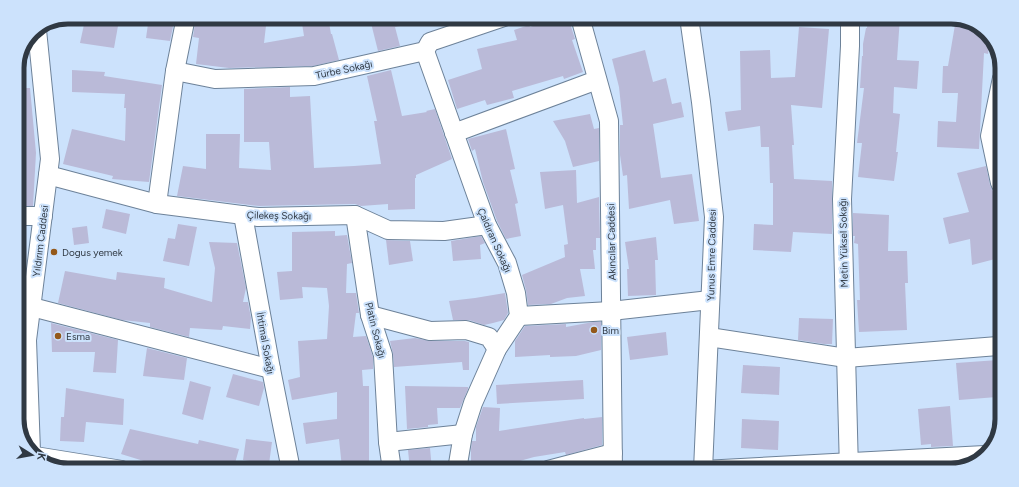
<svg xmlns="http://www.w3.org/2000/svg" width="1019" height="487" viewBox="0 0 1019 487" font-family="Figtree,sans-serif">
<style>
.building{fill:#babad8}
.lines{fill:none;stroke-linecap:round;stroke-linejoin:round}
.minor-casing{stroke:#6d8299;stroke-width:20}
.minor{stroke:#fff;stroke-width:18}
.poi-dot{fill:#945819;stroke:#cce2fc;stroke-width:1.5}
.labels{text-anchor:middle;stroke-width:4;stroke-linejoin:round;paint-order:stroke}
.street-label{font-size:10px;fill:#303943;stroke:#cce2fc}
.poi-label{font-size:10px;fill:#303943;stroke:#cce2fc;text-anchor:start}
.rim{fill:none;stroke:#303943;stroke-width:5}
</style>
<rect width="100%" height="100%" fill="#cce2fc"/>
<!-- building -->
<g class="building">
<path d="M 149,17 L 175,17 L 170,41 L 146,38 Z"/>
<path d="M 196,17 L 213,17 L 254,22 L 255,17 L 267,17 L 264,43 L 304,36 L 301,17 L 328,17 L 331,34 L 332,34 L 339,60 L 313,66 L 229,68 L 196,64 L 199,38 L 193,37 Z"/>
<path d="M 372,17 L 417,17 L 418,22 L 395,27 L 400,46 L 378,51 L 371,23 L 373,22 Z"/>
<path d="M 560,17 L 568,17 L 575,39 L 572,40 L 583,72 L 564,79 L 563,76 L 512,91 L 514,98 L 487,105 L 485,100 L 457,109 L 448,80 L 482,69 L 477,49 L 517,40 L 514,30 L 529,25 L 530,27 Z"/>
<path d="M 868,17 L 900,17 L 897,60 L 919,61 L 917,89 L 894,87 L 893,113 L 900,114 L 896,152 L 898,152 L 894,181 L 858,177 L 862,143 L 857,143 L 864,88 L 860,88 L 862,56 L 863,56 L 863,44 L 866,28 L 867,28 Z"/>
<path d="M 956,19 L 973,22 L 990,37 L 988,54 L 984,53 L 979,149 L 937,147 L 938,121 L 956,122 L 958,93 L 942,93 L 943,66 L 948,66 Z"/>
<path d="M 85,20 L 118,26 L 114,48 L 80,43 Z"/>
<path d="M 799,27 L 829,29 L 822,108 L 791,105 L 794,145 L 792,145 L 794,179 L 832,181 L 832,234 L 793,232 L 791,252 L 753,250 L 754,224 L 773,225 L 773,183 L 770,183 L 769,147 L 761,147 L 760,126 L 728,131 L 725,112 L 741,110 L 740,51 L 770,50 L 771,78 L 795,77 Z"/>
<path d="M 645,50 L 653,82 L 666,78 L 672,104 L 681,102 L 684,117 L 653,124 L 661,178 L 692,174 L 699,221 L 674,224 L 670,200 L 629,209 L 627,175 L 623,176 L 620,155 L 620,125 L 623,125 L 619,87 L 612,59 Z"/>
<path d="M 72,70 L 105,72 L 104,76 L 162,85 L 149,182 L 112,179 L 113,176 L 63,164 L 72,129 L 125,141 L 126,108 L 124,108 L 125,94 L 72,92 Z"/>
<path d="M 391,70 L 402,116 L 427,112 L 426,111 L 435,109 L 452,159 L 416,175 L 416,178 L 415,178 L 415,209 L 388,210 L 388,204 L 361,206 L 355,204 L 259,206 L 177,196 L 183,166 L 206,169 L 206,134 L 240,134 L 239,168 L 271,170 L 269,142 L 244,142 L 244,89 L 290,87 L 290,97 L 310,96 L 314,168 L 354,166 L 381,164 L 374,121 L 377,121 L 367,76 Z"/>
<path d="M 17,88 L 30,88 L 36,153 L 33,206 L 17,206 Z"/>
<path d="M 590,114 L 594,129 L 599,128 L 599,161 L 573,167 L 565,141 L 553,121 Z"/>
<path d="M 506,129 L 515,169 L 510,170 L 518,203 L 515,204 L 521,236 L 506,239 L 497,221 L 483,182 L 475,149 L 472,151 L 468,139 Z"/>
<path d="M 986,166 L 990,185 L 992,190 L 995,192 L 1000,217 L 999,258 L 972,265 L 970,239 L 949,244 L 943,218 L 969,212 L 957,173 Z"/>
<path d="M 576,170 L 577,203 L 599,197 L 600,238 L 596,238 L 596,250 L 593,250 L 595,269 L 580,269 L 585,296 L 567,298 L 551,304 L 528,305 L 526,290 L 522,275 L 565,257 L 564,245 L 568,244 L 563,205 L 545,209 L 540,172 Z"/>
<path d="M 106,209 L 130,214 L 126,234 L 102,228 Z"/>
<path d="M 853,213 L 889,215 L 888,251 L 907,251 L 908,283 L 905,283 L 907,330 L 859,332 L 857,300 L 860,300 L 858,244 L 854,243 L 855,236 L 853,236 Z"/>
<path d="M 178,224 L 197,227 L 189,266 L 163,261 L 168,238 L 175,239 Z"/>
<path d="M 87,226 L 89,243 L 74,245 L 72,228 Z"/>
<path d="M 335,231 L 335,236 L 347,235 L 352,263 L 347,264 L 346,293 L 356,293 L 359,313 L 356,313 L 353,337 L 366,336 L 373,357 L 373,369 L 362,370 L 363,386 L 369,386 L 369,470 L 346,470 L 346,467 L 342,468 L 339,439 L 306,444 L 303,423 L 337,419 L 337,392 L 292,400 L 288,380 L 300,377 L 298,341 L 327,339 L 329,306 L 327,288 L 302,287 L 303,298 L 280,300 L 277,272 L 292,271 L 292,232 Z"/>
<path d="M 481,236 L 485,243 L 480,245 L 481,259 L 453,261 L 451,241 Z"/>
<path d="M 656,237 L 658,260 L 655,260 L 656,295 L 628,296 L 627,269 L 629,269 L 625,242 Z"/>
<path d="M 386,240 L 410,241 L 413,261 L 389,265 Z"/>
<path d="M 209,242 L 237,243 L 246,288 L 243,302 L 248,302 L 251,318 L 250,329 L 223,326 L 222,330 L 190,328 L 189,337 L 150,327 L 150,323 L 122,320 L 58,303 L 65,271 L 116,280 L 117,272 L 165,278 L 164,288 L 212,302 L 215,268 Z"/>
<path d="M 505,293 L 508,313 L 504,320 L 493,323 L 484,325 L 469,320 L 453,320 L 449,301 L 475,298 Z"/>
<path d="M 799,318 L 833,319 L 832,344 L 824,344 L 798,340 Z"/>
<path d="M 593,322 L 601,322 L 601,350 L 576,356 L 550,357 L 550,355 L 515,357 L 515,341 L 525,326 L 566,324 L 566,327 Z"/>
<path d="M 51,323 L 118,340 L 116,373 L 93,372 L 95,352 L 52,352 Z"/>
<path d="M 666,332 L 668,355 L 630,360 L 627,337 Z"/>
<path d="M 415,338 L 430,341 L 465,341 L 469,342 L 469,370 L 463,370 L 462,362 L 394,367 L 393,354 L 390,341 Z"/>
<path d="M 147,348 L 187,358 L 184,380 L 143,376 Z"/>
<path d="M 998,360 L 997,397 L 959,400 L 956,363 Z"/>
<path d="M 743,365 L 780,367 L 779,395 L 741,393 Z"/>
<path d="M 233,374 L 263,382 L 264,388 L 259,406 L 226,397 Z"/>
<path d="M 583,380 L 584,399 L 497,404 L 496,385 Z"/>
<path d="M 190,381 L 211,387 L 203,420 L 182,414 Z"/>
<path d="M 405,386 L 468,387 L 468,389 L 460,408 L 437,408 L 438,424 L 428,425 L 428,427 L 407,429 Z"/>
<path d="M 66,388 L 124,399 L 123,425 L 86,422 L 84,442 L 60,441 L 61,417 L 64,417 Z"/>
<path d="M 950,406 L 953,446 L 931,447 L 931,444 L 921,445 L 918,409 Z"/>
<path d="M 483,407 L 500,408 L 499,431 L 584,418 L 584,419 L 602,417 L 602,445 L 566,455 L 565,452 L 534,457 L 495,468 L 471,468 L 471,449 L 472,441 L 476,441 L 476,427 Z"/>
<path d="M 742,419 L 779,421 L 778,450 L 741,448 Z"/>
<path d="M 130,429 L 198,444 L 199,440 L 239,449 L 233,470 L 173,470 L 121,454 Z"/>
<path d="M 246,439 L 272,442 L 269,464 L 243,460 Z"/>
<path d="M 430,448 L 432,470 L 410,470 L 408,450 Z"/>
<path d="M 954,467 L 954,469 L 951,470 L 933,470 L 933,468 Z"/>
</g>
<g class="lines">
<!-- minor casing -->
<g class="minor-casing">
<g id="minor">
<path d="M 580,17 L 609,121 L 613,470"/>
<path d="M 689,17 L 701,102 L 714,217 L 703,470"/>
<path d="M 425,51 L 487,225 L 507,263 L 516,293 L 519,316 L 497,349 L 473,403 L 463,434 L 457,470"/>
<path d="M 175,71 L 215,79 L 314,76 L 425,51 L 430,42 L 504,17"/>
<path d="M 454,133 L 597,80"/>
<path d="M 48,175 L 157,204 L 258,217 L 355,215 L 388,230 L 444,231 L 487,225"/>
<path d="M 1000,183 L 990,136 L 1002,78"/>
<path d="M 157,204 L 175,71 L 186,17"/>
<path d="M 243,215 L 271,369 L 291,470"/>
<path d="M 355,215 L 370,315 L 383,355 L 388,442 L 392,470"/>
<path d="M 17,216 L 43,216"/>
<path d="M 32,307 L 271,369"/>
<path d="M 370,315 L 430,331 L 466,330 L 489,337 L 497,349"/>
<path d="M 519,316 L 611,311 L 710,300"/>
<path d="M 709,337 L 846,358 L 998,346"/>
<path d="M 388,442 L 463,434"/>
<path d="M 31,452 L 27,340 L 50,159 L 37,30"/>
<path d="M 35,456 L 122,470"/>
<path d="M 548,470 L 613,453"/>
<path d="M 703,470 L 985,455"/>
<path d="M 849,470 L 842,199 L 850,46 L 850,17"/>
</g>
</g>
<!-- minor -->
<use href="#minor" class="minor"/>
</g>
<!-- markers -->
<g class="poi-dot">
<circle cx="54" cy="252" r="4"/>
<circle cx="594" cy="330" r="4"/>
<circle cx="58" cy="336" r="4"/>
</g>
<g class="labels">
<!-- street labels -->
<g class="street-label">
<text transform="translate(344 69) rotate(-12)" y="4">Türbe Sokağı</text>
<text transform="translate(279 215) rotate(1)" y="4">Çilekeş Sokağı</text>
<text transform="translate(495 240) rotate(66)" y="4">Çaldıran Sokağı</text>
<text transform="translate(40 241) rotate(-83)" y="4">Yıldırım Caddesi</text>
<text transform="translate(611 242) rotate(-91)" y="4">Akıncılar Caddesi</text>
<text transform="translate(843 243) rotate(-91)" y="4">Metin Yüksel Sokağı</text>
<text transform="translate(711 255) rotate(-89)" y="4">Yunus Emre Caddesi</text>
<text transform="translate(376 330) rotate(76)" y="4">Platin Sokağı</text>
<text transform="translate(266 343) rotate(80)" y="4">İhtimal Sokağı</text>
</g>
<!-- poi labels -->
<g class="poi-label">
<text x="62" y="256">Dogus yemek</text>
<text x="602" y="334">Bim</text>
<text x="66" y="340">Esma</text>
</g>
</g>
<!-- crop -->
<path d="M0 0H1019V487H0ZM68 24H951A44 44 0 0 1 995 68V419A44 44 0 0 1 951 463H68A44 44 0 0 1 24 419V68A44 44 0 0 1 68 24Z" fill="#cce2fc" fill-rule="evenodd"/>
<path class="rim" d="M68 24H951A44 44 0 0 1 995 68V419A44 44 0 0 1 951 463H68A44 44 0 0 1 24 419V68A44 44 0 0 1 68 24Z"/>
<!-- north arrow -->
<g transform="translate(32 455) rotate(101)" stroke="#cce2fc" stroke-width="3" paint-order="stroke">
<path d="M0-3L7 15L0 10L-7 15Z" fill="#303943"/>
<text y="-6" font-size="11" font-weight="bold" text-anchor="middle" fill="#303943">K</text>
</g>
</svg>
